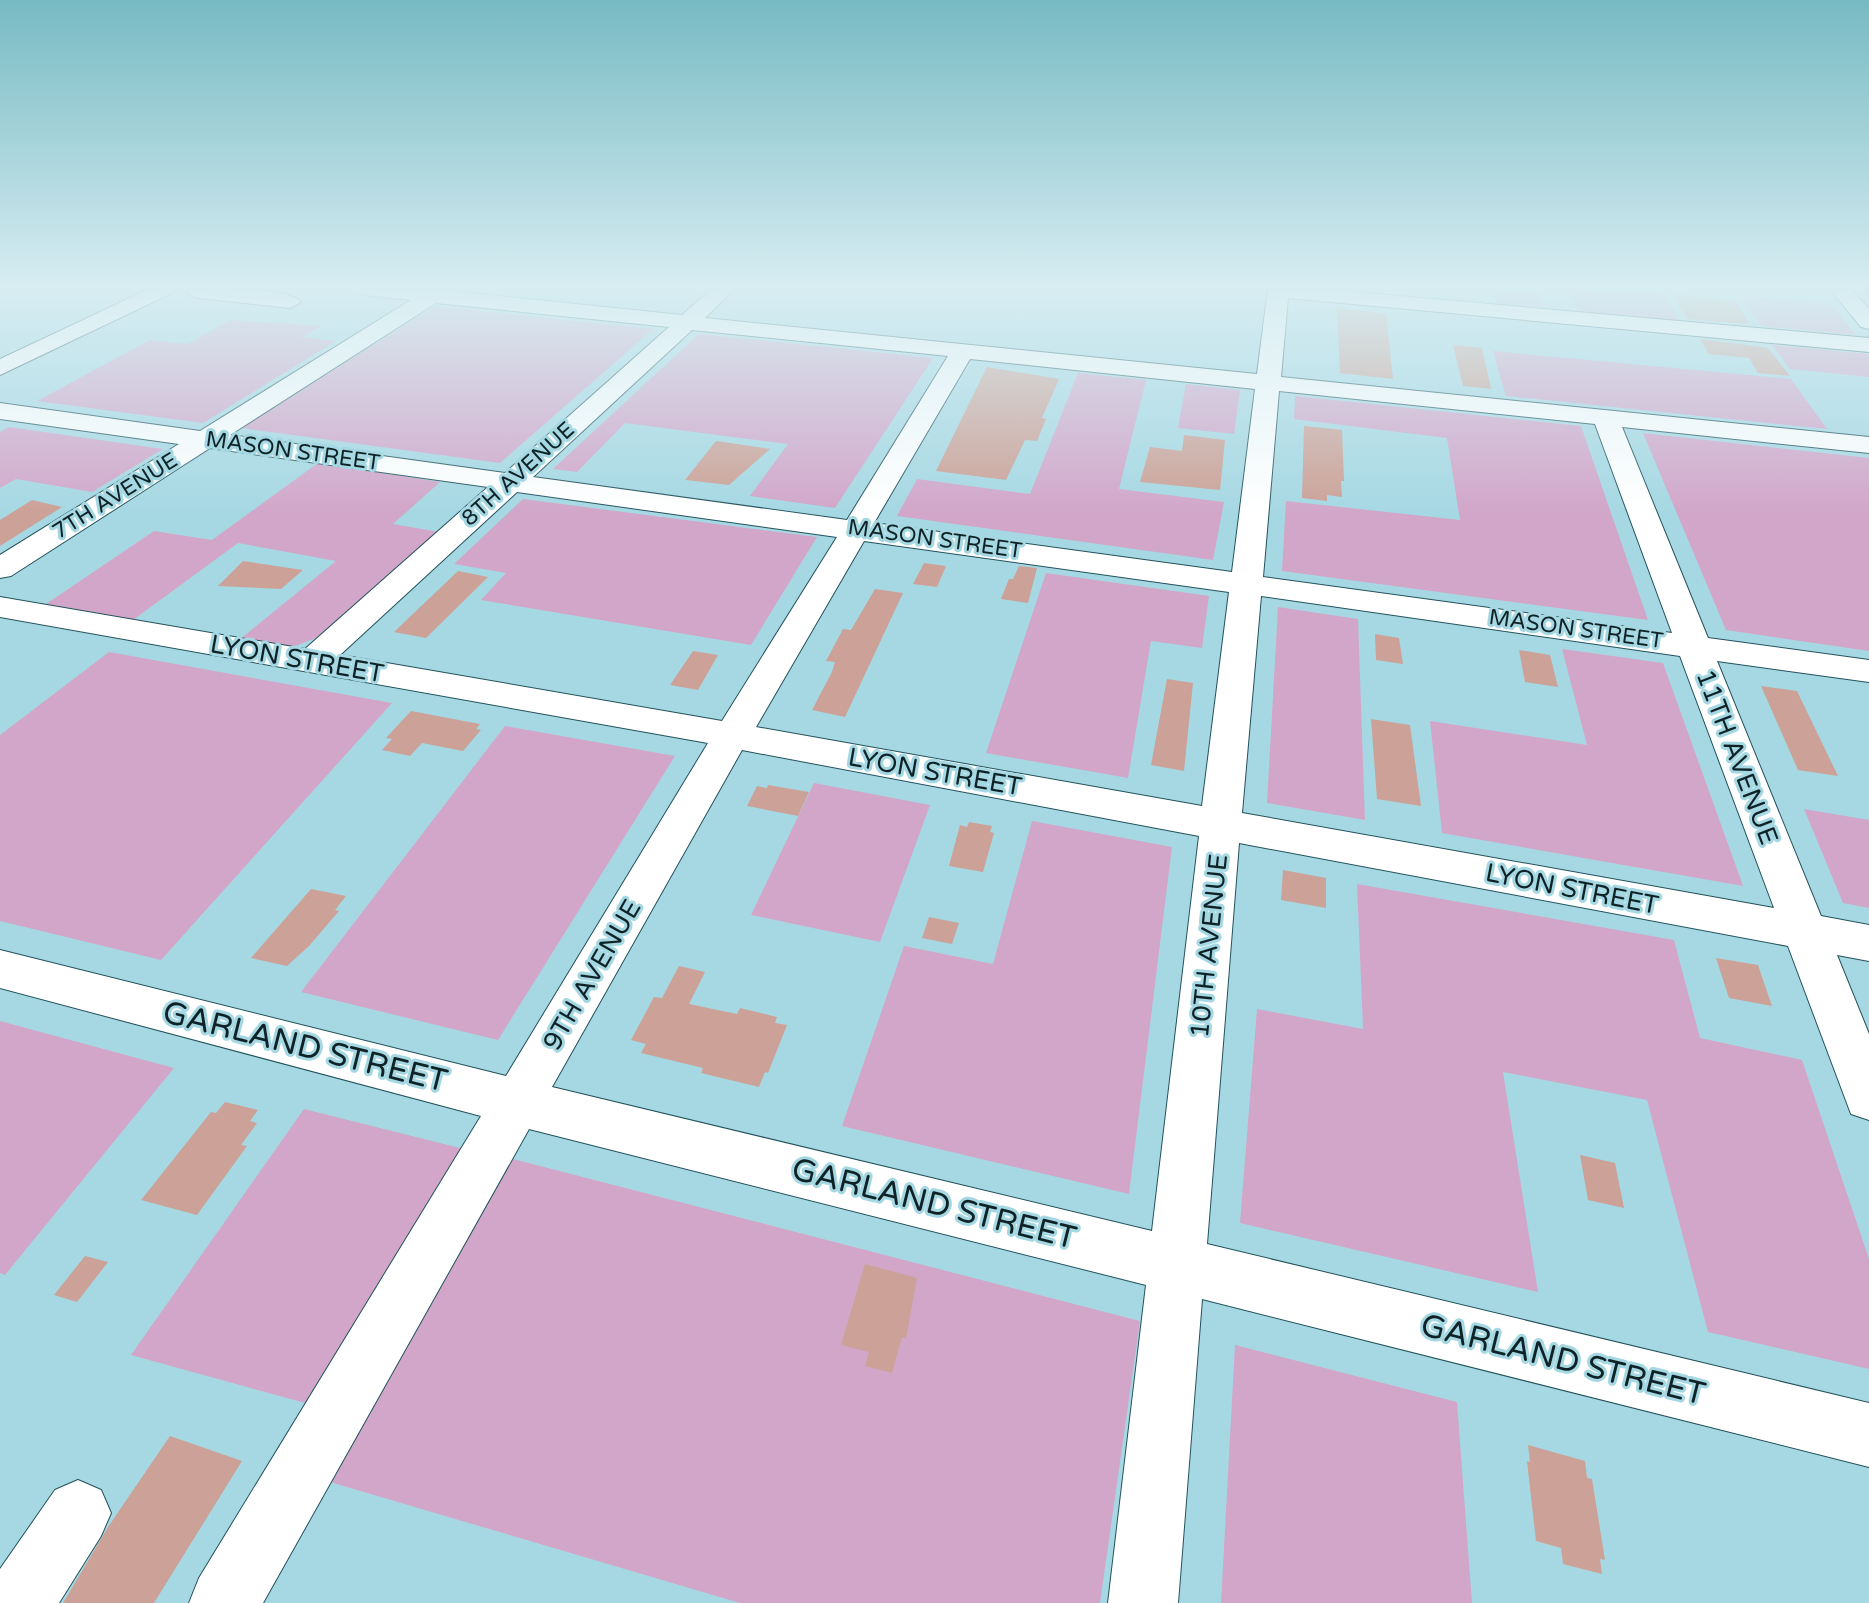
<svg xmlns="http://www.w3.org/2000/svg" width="1869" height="1603" font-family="'Varela Round',sans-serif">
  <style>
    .green { fill: #d2a6c9 }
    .building { fill: #cca197 }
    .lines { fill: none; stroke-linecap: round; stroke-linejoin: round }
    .minor-casing { stroke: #22525c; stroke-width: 2 }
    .minor { fill: #fff; fill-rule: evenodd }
    .labels { text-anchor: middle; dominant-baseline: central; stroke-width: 6; stroke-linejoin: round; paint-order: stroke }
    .far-street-label { font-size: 22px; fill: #0f2327; stroke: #a6d8e3 }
    .street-label { font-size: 26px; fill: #0f2327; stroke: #a6d8e3 }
    .near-street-label { font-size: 32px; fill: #0f2327; stroke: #a6d8e3 }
  </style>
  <rect width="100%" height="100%" fill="#a6d8e3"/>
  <path class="green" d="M1492 289H1538L1544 307 1497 303Z
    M1570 289H1661L1681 323 1579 314Z
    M1740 296 1830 304 1856 335 1762 326Z
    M435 306 653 329 500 463 242 428Z
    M230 320 321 326 303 337 336 341 203 423 37 401 150 340 188 344Z
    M699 334 933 358 835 508 750 496 788 444 625 423 577 472 553 469Z
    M1772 345 1869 354V377L1790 369Z
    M1493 351 1791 379 1827 429 1506 396Z
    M1078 373 1146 380 1119 489 1224 502 1213 560 897 516 917 479 1030 494Z
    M1186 384 1240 390 1234 434 1178 428Z
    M1295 396 1581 426 1648 620 1282 571 1286 501 1460 520 1447 438 1294 419Z
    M9 427 163 449 92 492 16 479 0 488V432Z
    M1643 433 1869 458V651L1726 630Z
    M318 463 440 482 393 524 439 532 329 633 290 648 239 640 336 561 238 543 133 620 40 608 154 531 212 540Z
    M523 499 817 537 751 645 481 600 506 573 454 564Z
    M1046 573 1209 596 1202 648 1151 641 1128 778 986 753Z
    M1278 607 1358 619 1365 820 1267 803Z
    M1562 649 1663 663 1743 886 1442 833 1430 721 1587 745Z
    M109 652 392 703 161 960 0 921V735Z
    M505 726 675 756 498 1040 301 992Z
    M814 783 930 805 880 942 751 915Z
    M1804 809 1869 820V908L1843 903Z
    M1032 821 1172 847 1129 1194 842 1126 904 946 993 964Z
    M1357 884 1674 940 1700 1038 1802 1060 1869 1259V1369L1708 1332 1647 1100 1503 1072 1538 1292 1240 1223 1257 1009 1363 1029Z
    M0 1021 174 1068 5 1275 0 1273Z
    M304 1109 464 1149 305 1403 131 1355Z
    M513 1159 1140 1321 1100 1603H740L330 1482Z
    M1235 1345 1457 1402 1472 1603H1221Z"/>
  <path class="building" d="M1672 294 1736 301 1749 324 1687 319Z
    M1337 308 1386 314 1393 379 1340 373Z
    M1700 339 1768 348 1790 376 1758 373 1749 358 1709 354Z
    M1453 345 1482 348 1491 389 1463 386Z
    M987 367 1059 379 1042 418 1046 419 1037 441 1025 440 1006 480 936 471Z
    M1304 426 1342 430 1344 481H1341L1342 497 1327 495V501L1302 498Z
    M1184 435 1225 440 1220 490 1140 482 1150 447 1182 451Z
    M716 441 770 449 729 485 685 480Z
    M32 500 62 507 0 546V520Z
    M243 561 303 570 281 589 218 586Z
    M924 563 946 566 937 587 913 584Z
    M1019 566 1037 568 1028 603 1001 599 1009 579H1013Z
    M458 571 488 577 426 638 394 632Z
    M875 589 903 593 845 717 812 710 832 672 835 662 826 661 843 629 851 630Z
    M1375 634 1399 638 1403 664 1376 660Z
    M1519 650 1550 655 1558 687 1525 682Z
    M693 651 718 655 698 690 670 685Z
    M1167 679 1193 683 1184 771 1151 765Z
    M1761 686 1797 691 1838 776 1798 770Z
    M411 711 480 724 476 729 481 730 463 751 422 743 410 756 382 750 392 739 386 738Z
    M1371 719 1410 725 1421 806 1377 799Z
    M768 785 809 792 798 816 747 806 757 786 767 788Z
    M969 822 992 826 990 832 994 833 983 872 949 866 960 825 967 827Z
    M1283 870 1326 878V908L1281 900Z
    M311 889 346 896 335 910 339 911 309 946 287 966 251 958Z
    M929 917 959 923 952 944 922 938Z
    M1716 958 1758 965 1772 1006 1729 998Z
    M679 966 705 972 689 1004 737 1014 740 1008 777 1017 775 1023 787 1025 768 1073 765 1072 759 1087 701 1073 703 1068 641 1053 646 1044 631 1040 654 997 662 998Z
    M225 1102 258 1110 250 1121 257 1123 241 1145 247 1146 197 1215 141 1200 211 1112 216 1113Z
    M1580 1155 1615 1163 1624 1208 1588 1200Z
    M85 1256 108 1262 77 1302 54 1295Z
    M865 1264 917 1278 906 1338 902 1337 892 1373 865 1366 869 1352 841 1345Z
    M170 1436 242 1461 154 1603H63L108 1527Z
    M1528 1445 1585 1461 1587 1478 1592 1479 1605 1560 1600 1559 1602 1574 1563 1564 1561 1548 1536 1541 1527 1461 1530 1462Z"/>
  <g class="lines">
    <defs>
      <path id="minor" d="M149 289H175L172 293 0 375V359Z
        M191 289C212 289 288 287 301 302L290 308 199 298 192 296 188 292Z
        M355 289H449L450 291 682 315 712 289H734L705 318 1257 374 1268 289H1321L1869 338V352L1288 298 1281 377 1869 437V453L1622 427 1708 638 1869 660V682L1717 661 1821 916 1869 925V961L1837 955 1869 1034V1120L1851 1114 1788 946 1239 843 1207 1244 1869 1403V1467L1202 1299 1178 1603H1108L1146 1285 529 1129 263 1603H189L199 1578 481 1116 0 988V950L506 1076 708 743 0 617V597L305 649 488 487 210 448 11 576 0 578V555L179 444 0 419V403L200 431 411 300 365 295 358 293ZM436 303 669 327 505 473 230 435ZM692 330 948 356 847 520 533 477ZM970 359 1255 389 1232 572 874 523ZM1279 391 1595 424 1672 633 1263 577ZM517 492 837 537 722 721 340 655ZM864 541 1229 592 1202 806 756 727ZM1261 596 1680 656 1774 908 1242 813ZM742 750 1199 836 1152 1231 552 1087Z
        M1830 289H1851L1869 309V329L1861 327Z
        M78 1480 101 1490 111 1513 101 1536 59 1603H0V1569L55 1490Z"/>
    </defs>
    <use href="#minor" class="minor-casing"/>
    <use href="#minor" class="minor"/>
  </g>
  <linearGradient id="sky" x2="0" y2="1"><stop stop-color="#77bac3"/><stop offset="0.56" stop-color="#d7edf2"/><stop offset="1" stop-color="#d7edf2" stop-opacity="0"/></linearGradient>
  <rect width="1869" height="513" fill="url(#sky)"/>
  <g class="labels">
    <g class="far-street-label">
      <text transform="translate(293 451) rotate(8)">MASON STREET</text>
      <text transform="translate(518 474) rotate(-42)">8TH AVENUE</text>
      <text transform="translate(115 496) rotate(-32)">7TH AVENUE</text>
      <text transform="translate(935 539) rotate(8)">MASON STREET</text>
      <text transform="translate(1576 629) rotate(8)">MASON STREET</text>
    </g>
    <g class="street-label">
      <text transform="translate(297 659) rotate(10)">LYON STREET</text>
      <text transform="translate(1737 757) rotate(69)">11TH AVENUE</text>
      <text transform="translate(935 772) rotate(10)">LYON STREET</text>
      <text transform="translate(1572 889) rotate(11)">LYON STREET</text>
      <text transform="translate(1209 946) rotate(-84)">10TH AVENUE</text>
      <text transform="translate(592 975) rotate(-60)">9TH AVENUE</text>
    </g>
    <g class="near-street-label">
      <text transform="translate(305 1047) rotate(14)">GARLAND STREET</text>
      <text transform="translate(934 1204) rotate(14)">GARLAND STREET</text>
      <text transform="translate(1563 1360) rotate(14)">GARLAND STREET</text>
    </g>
  </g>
</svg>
